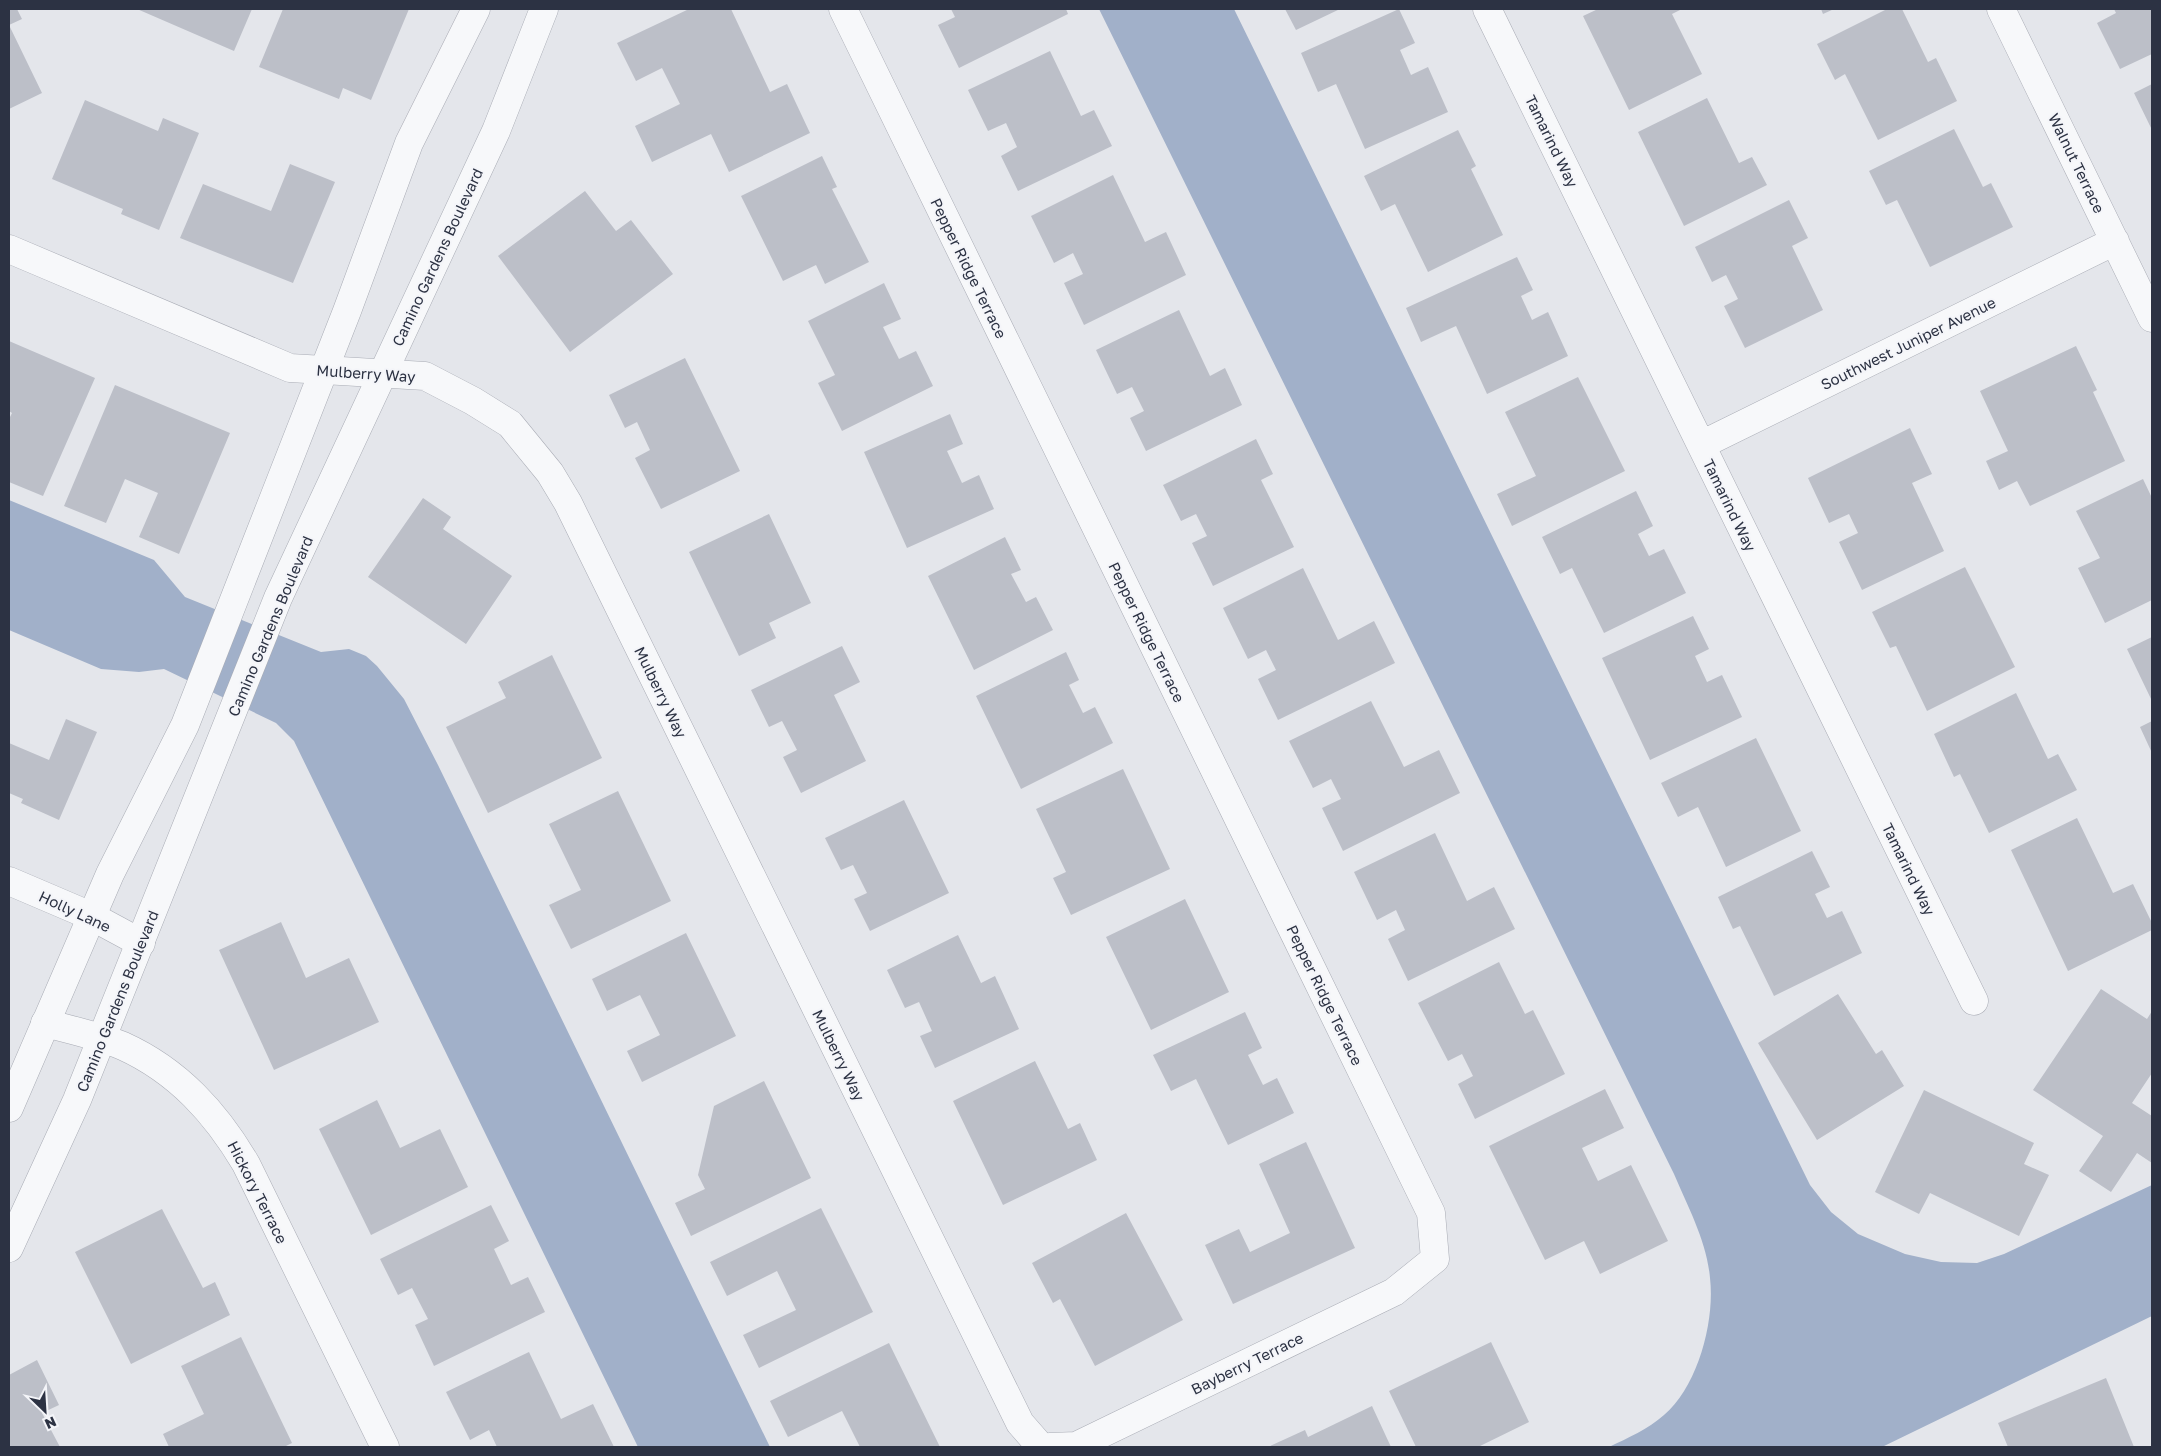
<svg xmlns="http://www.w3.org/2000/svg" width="2161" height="1456" font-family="'Golos Text',sans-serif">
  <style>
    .water { fill: #a1b0c9 }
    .building { fill: #bcbfc8 }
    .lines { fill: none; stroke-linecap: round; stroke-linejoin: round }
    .minor-casing { stroke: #a9acb5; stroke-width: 29 }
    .tertiary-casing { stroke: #a9acb5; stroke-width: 29 }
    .minor { stroke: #f7f8fa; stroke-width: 28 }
    .tertiary { stroke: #f7f8fa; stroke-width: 28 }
    .labels { text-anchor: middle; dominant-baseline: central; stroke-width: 4; stroke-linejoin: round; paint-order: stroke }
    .street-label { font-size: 15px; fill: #2c3243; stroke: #f4f5f9 }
  </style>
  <rect width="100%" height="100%" fill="#e4e6eb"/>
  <path class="water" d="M1099 9H1234L1810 1185 1831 1212 1858 1234 1905 1254 1941 1262 1977 1263 2004 1254 2152 1185V1316L1882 1447H1609C1628 1438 1648 1429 1664 1415 1698 1386 1715 1321 1710 1278 1707 1242 1688 1207 1674 1174Z
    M9 500 154 560 185 597 321 652 349 649 366 656 377 666 404 699 438 765 770 1447H638L294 741 276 723 164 669 139 672 101 669 9 630Z"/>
  <path class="building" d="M9 9H17L22 19 9 25 42 93 9 109Z
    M137 9H252L234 51Z
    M283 9H409L371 100 343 88 339 99 259 67Z
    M689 9H731L770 92 787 84 810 133 729 172 711 134 652 162 635 126 680 104 662 68 636 81 617 43Z
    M951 9H1066L1068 14 959 68 938 25 955 17Z
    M1285 9H1340L1296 30Z
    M1399 9 1415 43 1400 50 1411 75 1428 67 1448 112 1365 149 1336 84 1318 92 1301 53Z
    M1598 9H1682L1672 14 1702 74 1629 110 1583 16Z
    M1821 9H1834L1823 14Z
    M1887 9H1902L1928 62 1936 58 1957 101 1878 140 1845 74 1835 80 1817 44Z
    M2114 9H2152V54L2120 69 2097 23 2116 13Z
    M1050 51 1081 116 1094 110 1112 146 1018 191 1001 156 1017 147 1006 123 988 131 968 90Z
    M2152 84V130L2134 93Z
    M1707 98 1739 163 1752 157 1767 185 1684 226 1638 132Z
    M85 100 158 131 163 118 199 133 159 230 121 214 123 209 52 179Z
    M1954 129 1983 187 1991 183 2013 227 1930 267 1897 200 1886 205 1869 171Z
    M1458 130 1476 166 1471 169 1503 235 1428 272 1395 204 1381 211 1364 176Z
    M822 156 837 187 832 189 869 262 825 284 816 265 783 281 741 196Z
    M290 164 335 182 293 283 180 238 203 184 271 211Z
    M1113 175 1145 242 1166 232 1186 275 1084 325 1064 283 1083 274 1073 253 1054 263 1031 216Z
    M585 191 616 231 631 220 673 274 570 352 498 256Z
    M1789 200 1808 238 1792 246 1823 310 1745 348 1724 306 1738 299 1726 275 1712 282 1695 247Z
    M1517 257 1533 290 1521 296 1532 320 1548 312 1568 356 1487 394 1456 326 1421 342 1406 308Z
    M884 283 901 319 883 327 899 359 916 351 933 386 842 431 818 383 835 375 808 321Z
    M1179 310 1210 376 1225 368 1242 405 1146 451 1130 418 1144 411 1132 387 1117 394 1096 350Z
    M9 341 95 378 43 496 9 482V419L12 413 9 411Z
    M2076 346 2097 390 2093 392 2125 461 2030 506 2017 481 1999 490 1986 461 2008 451 1980 391Z
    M685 358 740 471 661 509 635 458 650 450 637 422 625 428 609 395Z
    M1578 377 1625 471 1512 526 1497 494 1536 476 1505 412Z
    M115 385 230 433 179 554 139 537 158 493 125 479 106 523 64 506Z
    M950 414 963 444 947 451 962 483 979 475 994 509 907 548 864 452Z
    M1910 428 1932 474 1912 483 1944 551 1862 590 1839 542 1858 533 1849 514 1829 523 1808 478Z
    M1256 439 1273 474 1261 480 1294 547 1213 586 1192 543 1207 536 1196 514 1181 521 1163 485Z
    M2143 479 2152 498V600L2105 623 2078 568 2100 558 2076 511Z
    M1636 491 1653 526 1638 534 1649 556 1664 549 1686 593 1604 633 1572 568 1560 574 1542 537Z
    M423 498 451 517 443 529 512 576 466 644 368 577Z
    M769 514 811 603 769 623 776 638 739 656 689 552Z
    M1005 537 1021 570 1011 574 1026 602 1036 597 1053 630 974 670 928 576Z
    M1965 567 2015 667 1927 711 1896 646 1890 648 1872 612Z
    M1303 568 1338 640 1374 621 1395 663 1278 720 1258 679 1276 670 1266 650 1248 659 1223 608Z
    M1693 616 1709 649 1695 656 1707 682 1722 675 1742 717 1650 760 1602 658Z
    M2152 637V701L2127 649Z
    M842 646 860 682 834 695 866 761 801 793 783 757 797 750 782 721 769 727 751 690Z
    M1066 652 1079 680 1069 685 1083 713 1095 707 1113 743 1021 789 976 696Z
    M552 655 602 758 488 813 446 727 506 698 498 682Z
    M2016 693 2048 759 2058 754 2077 790 1989 833 1960 774 1954 777 1934 734Z
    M1371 701 1404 767 1439 750 1460 793 1343 851 1322 808 1341 799 1331 779 1313 788 1289 741Z
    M66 719 97 732 59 820 21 803 23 799 9 793V743L49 760Z
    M2152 721V753L2140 727Z
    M1756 738 1801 831 1726 867 1698 807 1678 817 1661 783Z
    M1123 769 1170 869 1071 915 1053 878 1066 872 1036 809Z
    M618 791 671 901 571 949 549 905 581 890 549 824Z
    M904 800 949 893 870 931 854 899 867 893 853 865 841 870 825 838Z
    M2077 818 2113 893 2133 884 2152 923V930L2068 971 2011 850Z
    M1435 833 1467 901 1494 887 1515 929 1408 981 1388 939 1405 930 1396 910 1377 920 1354 872Z
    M1812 851 1830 887 1815 894 1827 918 1842 911 1862 953 1774 996 1740 926 1733 929 1718 897Z
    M1185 899 1229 992 1151 1030 1106 937Z
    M281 922 306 978 349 958 379 1022 274 1070 219 950Z
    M686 933 736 1036 642 1082 627 1051 660 1035 640 995 607 1011 592 979Z
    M958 935 981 983 995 976 1019 1029 935 1068 920 1036 932 1031 919 1002 905 1008 887 970Z
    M1499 962 1525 1014 1533 1010 1565 1074 1475 1119 1458 1084 1473 1076 1462 1054 1448 1061 1418 1003Z
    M2101 989 2147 1019 2152 1011V1073L2132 1103 2152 1116V1163L2137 1153 2111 1192 2079 1171 2103 1136 2033 1090Z
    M1838 994 1876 1054 1882 1050 1904 1086 1817 1140 1758 1043Z
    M1245 1012 1262 1048 1248 1055 1263 1085 1277 1078 1294 1113 1228 1145 1196 1079 1171 1091 1153 1055Z
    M1035 1061 1068 1129 1080 1123 1097 1160 1003 1205 953 1101Z
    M764 1081 811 1178 691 1236 675 1203 705 1189 698 1175 714 1106Z
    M1605 1089 1624 1128 1582 1148 1598 1181 1631 1165 1668 1241 1600 1274 1584 1241 1545 1260 1489 1146Z
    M1924 1090 2034 1143 2024 1164 2049 1175 2019 1236 1930 1193 1919 1214 1875 1192Z
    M377 1100 400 1148 440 1129 468 1187 371 1235 319 1129Z
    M1306 1142 1355 1248 1233 1304 1205 1245 1239 1229 1250 1252 1290 1233 1259 1164Z
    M491 1205 509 1241 494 1249 511 1285 528 1277 545 1312 434 1366 415 1325 428 1319 412 1288 398 1295 380 1259Z
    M821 1208 873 1312 759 1368 743 1335 796 1310 777 1271 727 1296 710 1262Z
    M162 1209 203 1288 215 1282 230 1315 131 1364 75 1252Z
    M1126 1213 1183 1320 1095 1366 1060 1299 1053 1303 1032 1263Z
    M241 1337 292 1443 284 1447H169L163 1434 204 1414 181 1366Z
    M1491 1342 1529 1422 1478 1447H1416L1389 1391Z
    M889 1343 940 1447H860L842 1411 788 1437 770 1401Z
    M529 1352 561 1419 593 1404 614 1447H497L489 1430 470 1440 446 1392Z
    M37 1360 59 1405 42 1413 60 1447H9V1375Z
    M2106 1378 2134 1447H2008L1998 1423Z
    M1372 1406 1391 1447H1268L1305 1430 1308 1437Z"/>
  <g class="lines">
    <defs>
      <path id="minor" d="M843 9 1431 1213 1435 1259 1394 1292 1076 1446 1050 1447
        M1487 9 1974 1001
        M2001 9 2152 318
        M9 249 290 368 425 376 473 401 510 424 550 473 568 503 1020 1423 1041 1447
        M1701 445 2115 241
        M9 881 91 916 141 943
        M45 1023C71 1030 99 1036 123 1046 178 1071 216 1113 246 1164L385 1447"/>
      <path id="tertiary" d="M9 1108 110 874 185 725 347 311 409 143 476 9
        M9 1248 77 1100 278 598 496 131 544 9"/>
    </defs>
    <use href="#minor" class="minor-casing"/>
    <use href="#tertiary" class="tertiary-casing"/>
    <use href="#minor" class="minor"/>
    <use href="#tertiary" class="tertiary"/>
  </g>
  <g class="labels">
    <g class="street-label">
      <text transform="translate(1552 141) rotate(64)">Tamarind Way</text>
      <text transform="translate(2077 163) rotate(64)">Walnut Terrace</text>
      <text transform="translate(437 257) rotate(-65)">Camino Gardens Boulevard</text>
      <text transform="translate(969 268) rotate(64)">Pepper Ridge Terrace</text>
      <text transform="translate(1908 343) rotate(-26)">Southwest Juniper Avenue</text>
      <text transform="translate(366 373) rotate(4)">Mulberry Way</text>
      <text transform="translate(1730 505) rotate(64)">Tamarind Way</text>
      <text transform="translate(270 626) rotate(-67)">Camino Gardens Boulevard</text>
      <text transform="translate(1147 632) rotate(64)">Pepper Ridge Terrace</text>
      <text transform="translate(661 692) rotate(64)">Mulberry Way</text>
      <text transform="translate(1909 869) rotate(64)">Tamarind Way</text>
      <text transform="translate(75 911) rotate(25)">Holly Lane</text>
      <text transform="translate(1325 995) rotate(64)">Pepper Ridge Terrace</text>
      <text transform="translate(117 1001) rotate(-68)">Camino Gardens Boulevard</text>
      <text transform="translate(839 1055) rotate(64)">Mulberry Way</text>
      <text transform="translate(258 1192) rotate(63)">Hickory Terrace</text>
      <text transform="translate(1247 1363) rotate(-26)">Bayberry Terrace</text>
    </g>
  </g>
  <rect width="2161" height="1456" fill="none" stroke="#2c3243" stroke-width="20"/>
  <g transform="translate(45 1411) rotate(155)" stroke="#f4f5f9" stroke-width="4" paint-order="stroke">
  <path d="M0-4L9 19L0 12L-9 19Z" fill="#2c3243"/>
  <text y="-8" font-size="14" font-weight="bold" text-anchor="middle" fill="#2c3243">N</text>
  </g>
</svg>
